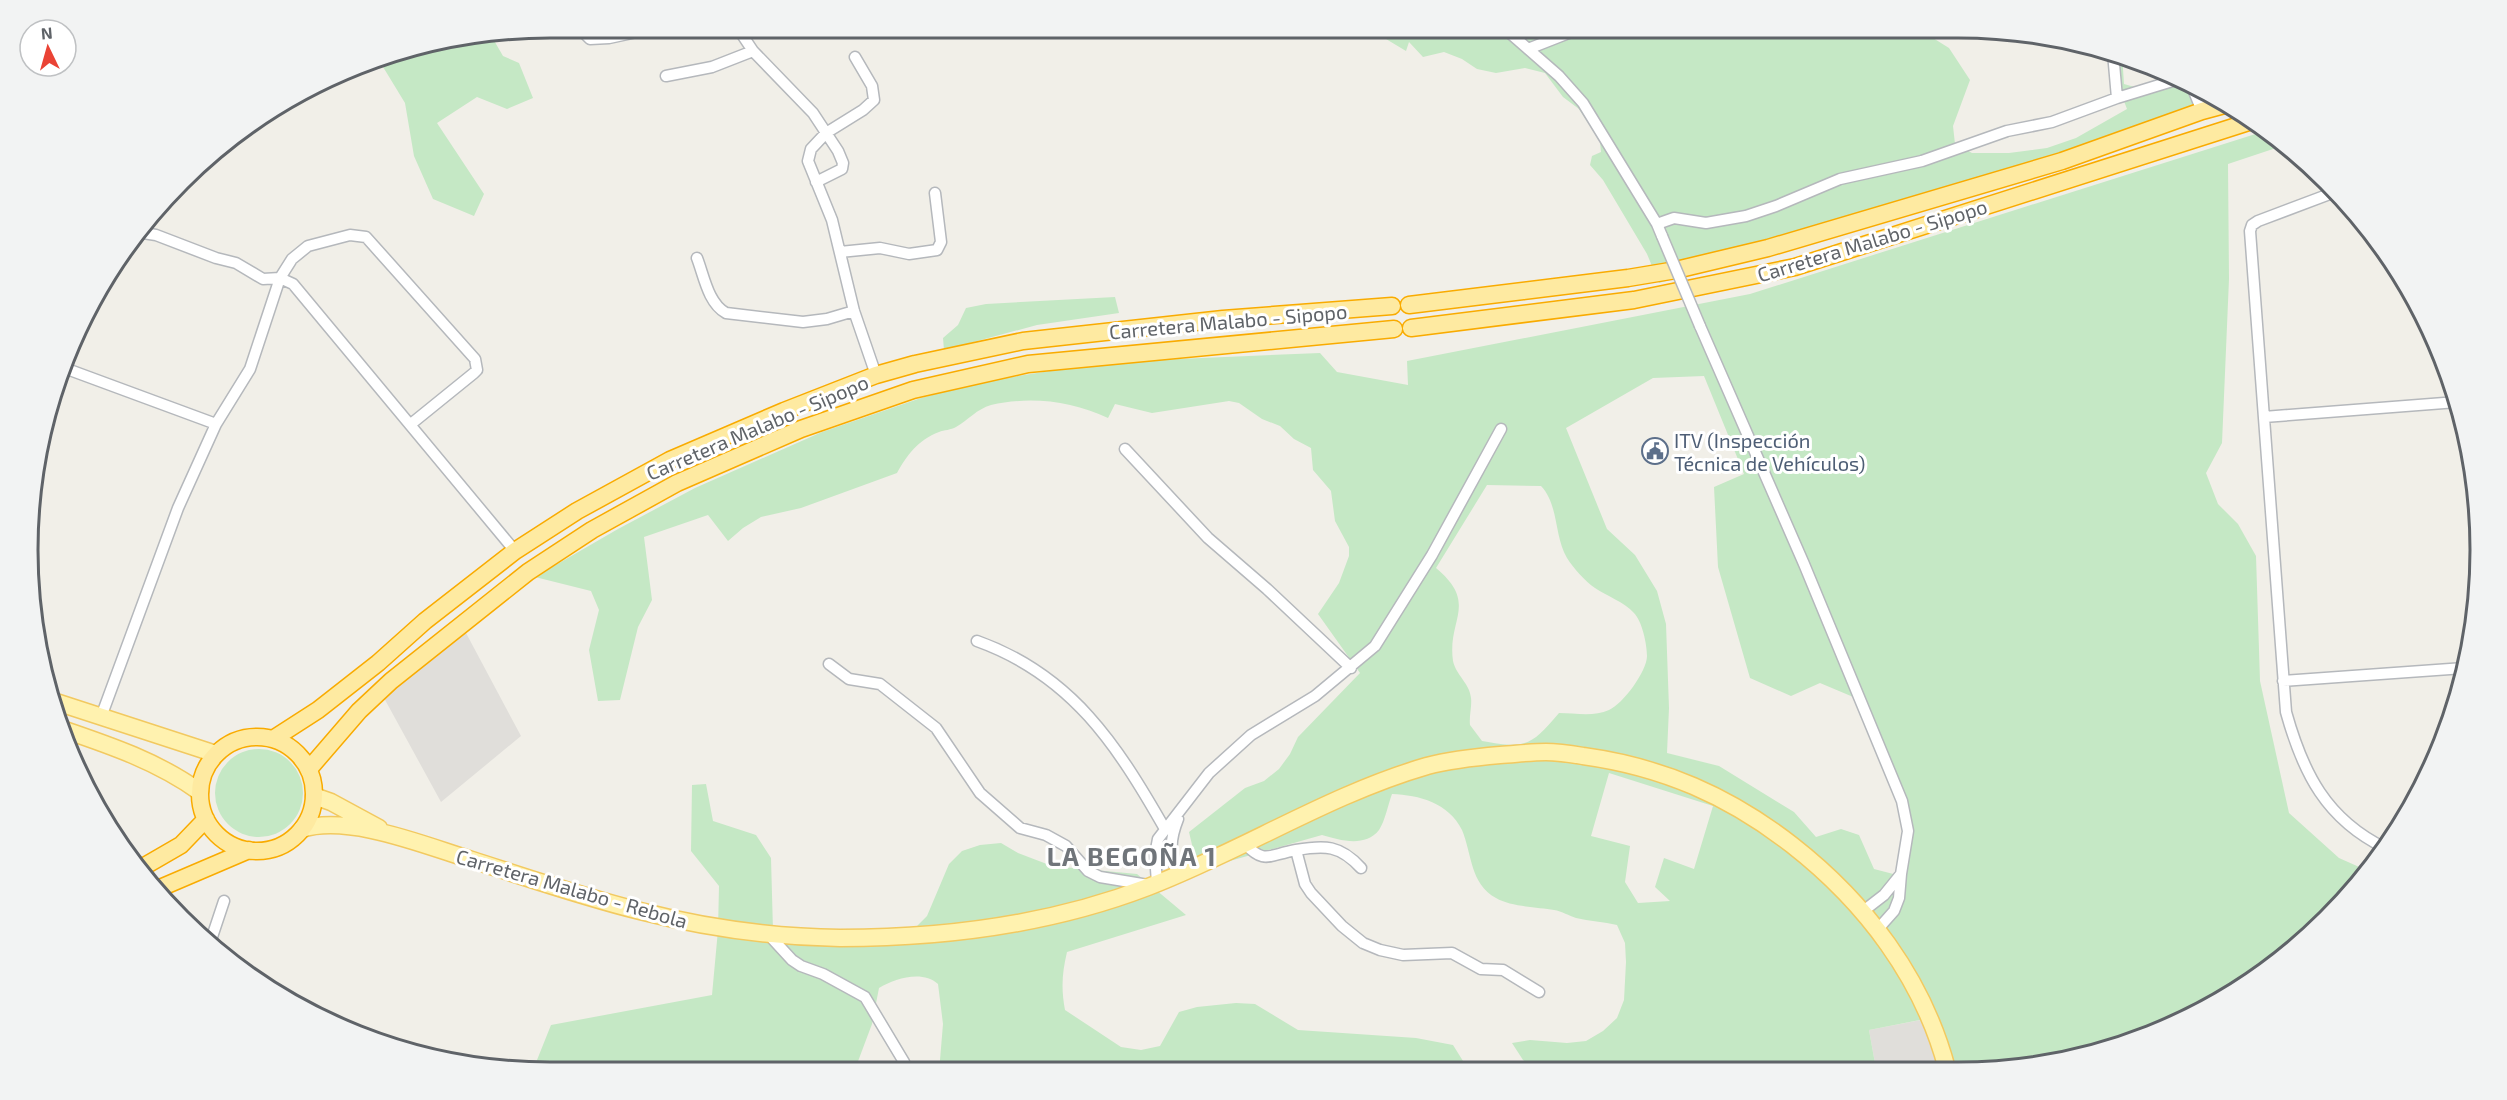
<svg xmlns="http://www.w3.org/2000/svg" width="2507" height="1100" font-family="'Exo 2',sans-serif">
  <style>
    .industrial { fill: #e0deda }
    .green { fill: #c5e8c5; fill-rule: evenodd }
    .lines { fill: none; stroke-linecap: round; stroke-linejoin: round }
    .minor-casing { stroke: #b5b8bc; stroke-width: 13 }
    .primary-casing { stroke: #f2c960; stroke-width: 19 }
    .trunk-casing { stroke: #f9ab00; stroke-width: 19 }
    .minor { stroke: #fff; stroke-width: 10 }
    .primary { stroke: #fff2af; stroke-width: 16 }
    .trunk { stroke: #feeaa1; stroke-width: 16 }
    .minor-bridge-casing { stroke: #b5b8bc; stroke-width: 13; stroke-linecap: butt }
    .minor-bridge { stroke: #fff; stroke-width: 10 }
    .labels { text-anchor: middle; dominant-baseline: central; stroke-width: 6; stroke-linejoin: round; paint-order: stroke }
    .street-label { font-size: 20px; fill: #5f6368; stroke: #fff }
    .service-label { font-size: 20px; fill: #4e5e75; stroke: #fff; text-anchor: start }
    .district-label { font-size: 26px; font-weight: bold; letter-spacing: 1.5px; fill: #70757a; stroke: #fff }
    .rim { fill: none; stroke: #5f6368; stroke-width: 3 }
  </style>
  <rect width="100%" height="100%" fill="#f1efe8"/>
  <path class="industrial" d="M466 633 521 736 441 802 384 698Z
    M1931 1018 1947 1069H1876L1869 1030Z"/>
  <path class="green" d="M1366 27H1924L1933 38 1949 48 1970 80 1953 126 1955 144 1972 153H2009L2047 148 2076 138 2127 109 2110 64 2109 52 2122 54 2124 84 2138 88 2174 77 2218 97 2057 157 1837 234 1659 283 1647 254 1603 180 1590 165 1592 156 1601 152 1600 142 1595 133 1579 109 1563 97 1545 73 1525 68 1496 73 1477 69 1462 59 1444 52 1423 57 1409 42 1406 51Z
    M492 37 503 56 519 63 533 98 507 109 477 97 437 123 484 194 474 216 433 199 414 156 405 103 377 57Z
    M2265 131 2285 145 2228 164 2229 279 2222 443 2206 473 2218 504 2238 524 2256 556 2260 681 2289 813 2339 858 2366 870 2302 943 2188 1019 2026 1068 1947 1069 1930 1018 1869 1030 1876 1069 1537 1070 1523 1060 1512 1043 1530 1040 1567 1043 1586 1041 1603 1031 1617 1018 1624 1000 1626 962 1625 943 1617 925C1604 922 1589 921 1576 918 1569 916 1562 911 1554 910 1538 907 1511 907 1496 898 1470 884 1472 854 1462 830 1449 803 1419 795 1392 794 1388 805 1385 821 1379 830 1365 848 1339 840 1322 835L1198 870 1189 832 1245 788 1264 781 1279 769 1290 754 1298 737 1360 673 1318 614 1339 583 1349 556V547L1335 521 1331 491 1313 470 1311 448 1294 439 1280 426 1262 419 1239 403 1229 401 1152 413 1115 404 1108 418C1072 401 1030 396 991 405 977 409 968 420 956 427 951 430 944 430 939 432 918 440 907 455 897 473L801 508 761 517 743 528 728 541 708 515 644 537 652 600 638 627 620 700 598 701 589 650 599 610 591 591 535 577 618 529 695 488 822 432 921 398 985 381 1108 362 1320 353 1337 372 1408 385 1407 361 1750 294ZM1704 376 1744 474 1714 487 1718 567 1750 678 1791 696 1820 683 1858 699 1903 805 1906 835 1901 876 1874 869 1859 835 1841 829 1816 837 1794 812 1719 766 1667 753 1669 708 1666 624 1657 591 1635 555 1607 529 1566 428 1653 378ZM1487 485 1541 486C1559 505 1554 536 1567 558 1574 569 1585 581 1595 588 1607 596 1624 602 1634 613 1642 621 1647 644 1647 656 1647 671 1623 704 1609 710 1594 717 1575 713 1559 713 1531 746 1526 749 1482 741L1470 725C1469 716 1472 707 1471 698 1470 684 1456 675 1453 661 1447 619 1479 604 1436 568ZM1609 773 1713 806 1694 869 1664 858 1655 887 1670 901 1638 903 1625 882 1630 846 1591 836Z
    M1115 297 1119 313 1037 325 944 350 943 338 958 325 966 308 986 304Z
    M215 793a44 44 0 1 1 88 0a44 44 0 1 1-88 0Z
    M706 784 713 821 756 835 771 858 773 931 913 930 927 916 949 864 962 851 980 845 1001 843 1018 853 1052 866 1137 874 1186 915 1067 952C1062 973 1061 989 1065 1010L1121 1047 1141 1050 1160 1046 1179 1012 1197 1007 1236 1003 1255 1004 1298 1030 1416 1038 1453 1045 1463 1061 1465 1070 939 1072 943 1024 938 984C923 970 895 978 879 988L872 1024 854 1072 550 1073 533 1070 551 1025 712 995 718 930 719 886 691 851 692 785Z"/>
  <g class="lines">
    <defs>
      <path id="minor" d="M578 27 590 39 609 38 660 27
        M737 27 753 51 813 113 838 151 843 163 842 169 816 182
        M1503 27 1559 76 1583 103 1657 224
        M1528 49 1584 27
        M2113 53 2117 98
        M855 57 872 86 874 100 863 110 826 133 811 149 808 161 832 220 854 311 876 375
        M666 76 712 67 753 51
        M2191 84 2202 111
        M2335 192 2258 221 2252 225 2250 231 2286 712C2303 773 2326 819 2385 848
        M143 233 156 235 216 258 236 263 263 279 280 278 293 284 515 551
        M1662 236 1657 224 1674 218 1706 223 1746 216 1776 206 1840 179 1922 161 2007 131 2052 122 2117 98 2179 79
        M840 252 880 248 909 254 937 250 941 242 935 193
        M697 258C704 276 708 303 726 313L803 322 827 319 854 311
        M1700 326 1804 564 1902 801 1908 831 1901 874 1899 898 1894 911 1878 929
        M67 369 216 424
        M2264 417 2457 402
        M1125 449 1208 538 1267 589 1351 668
        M977 641C1072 675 1117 745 1165 829
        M829 664 849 679 880 684 936 728 980 793 1020 828 1046 835 1066 846 1088 871 1100 877 1148 885
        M2283 681 2464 668
        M101 717 178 508 216 424 250 369 280 278 292 259 308 246 350 235 366 237 475 359 477 370 474 373 411 424
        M1178 819C1170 839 1169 854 1178 875
        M1244 843C1265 865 1268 855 1296 850L1305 884 1311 893 1342 926 1363 943 1380 950 1403 955 1452 953 1481 969 1503 970 1539 992
        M1296 850C1325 845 1340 845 1361 868
        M1157 883 1155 855 1158 839 1209 773 1251 735 1315 696 1375 646 1432 555 1501 429
        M1862 912 1884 895 1901 874
        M769 935 792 960 801 966 823 974 865 997 904 1062 907 1072
        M209 946 224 901"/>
      <path id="primary" d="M50 700 216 754
        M59 728C109 745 157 761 200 792
        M314 796 331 802 379 828
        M302 829C349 814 426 846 472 860 528 878 583 897 640 911 706 928 772 937 840 938 946 938 1049 925 1148 887 1242 851 1330 794 1427 766 1450 760 1477 757 1500 755 1516 754 1531 752 1546 752 1558 752 1571 754 1583 756 1663 767 1729 796 1792 845 1865 902 1923 978 1947 1069"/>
      <path id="trunk" d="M1409 305 1628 278 1676 270 1768 248 2062 161 2202 111 2228 104
        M1411 328 1634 300 1795 267 2252 121
        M200 794a57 57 0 1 1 114 0a57 57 0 1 1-114 0Z
        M273 739 318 710 378 663 425 621 515 551 577 511 670 460 784 411 876 375 915 364 1023 341 1223 319 1392 306
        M309 769 359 711 391 681 528 572 592 530 677 483 801 429 913 390 1028 364 1394 329
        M143 867 181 845 206 819
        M160 888 249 850"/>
    </defs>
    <use href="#minor" class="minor-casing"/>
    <use href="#primary" class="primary-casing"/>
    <use href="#trunk" class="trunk-casing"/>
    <use href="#minor" class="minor"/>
    <use href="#primary" class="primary"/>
    <use href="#trunk" class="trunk"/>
    <defs>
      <path id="minor-bridge" d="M1662 236 1700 326"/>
    </defs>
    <use href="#minor-bridge" class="minor-bridge-casing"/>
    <use href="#minor-bridge" class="minor-bridge"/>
  </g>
  <defs>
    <symbol id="civic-ring" viewBox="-11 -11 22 22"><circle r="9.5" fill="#fff" stroke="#5c6f8a" stroke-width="1.5"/><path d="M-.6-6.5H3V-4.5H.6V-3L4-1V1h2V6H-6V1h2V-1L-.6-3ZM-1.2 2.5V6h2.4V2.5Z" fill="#5c6f8a"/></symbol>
  </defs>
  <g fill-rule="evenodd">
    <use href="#civic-ring" x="1640" y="436" width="30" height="30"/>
  </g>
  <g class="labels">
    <g class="street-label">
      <text transform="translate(1872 240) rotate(-17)">Carretera Malabo - Sipopo</text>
      <text transform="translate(1228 321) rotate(-5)">Carretera Malabo - Sipopo</text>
      <text transform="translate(757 427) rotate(-23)">Carretera Malabo - Sipopo</text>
      <text transform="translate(572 888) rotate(16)">Carretera Malabo - Rebola</text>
    </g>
    <g class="service-label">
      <text x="1674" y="440">ITV (Inspección<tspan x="1674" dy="23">Técnica de Vehículos)</tspan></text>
    </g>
    <g class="district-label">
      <text x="1132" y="855">LA BEGOÑA 1</text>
    </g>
  </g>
  <path d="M0 0H2507V1100H0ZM550 38H1958A512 512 0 0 1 2470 550V550A512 512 0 0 1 1958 1062H550A512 512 0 0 1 38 550V550A512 512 0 0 1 550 38Z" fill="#f2f3f3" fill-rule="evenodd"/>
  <path class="rim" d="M550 38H1958A512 512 0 0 1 2470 550V550A512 512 0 0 1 1958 1062H550A512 512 0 0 1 38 550V550A512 512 0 0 1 550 38Z"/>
  <g transform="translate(48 48) rotate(355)"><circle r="28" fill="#ffffff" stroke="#bfc1c3" stroke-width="1.5"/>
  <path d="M0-4.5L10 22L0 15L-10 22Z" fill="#ea4335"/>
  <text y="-9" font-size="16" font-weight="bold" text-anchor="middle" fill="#5f6368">N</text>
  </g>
</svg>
